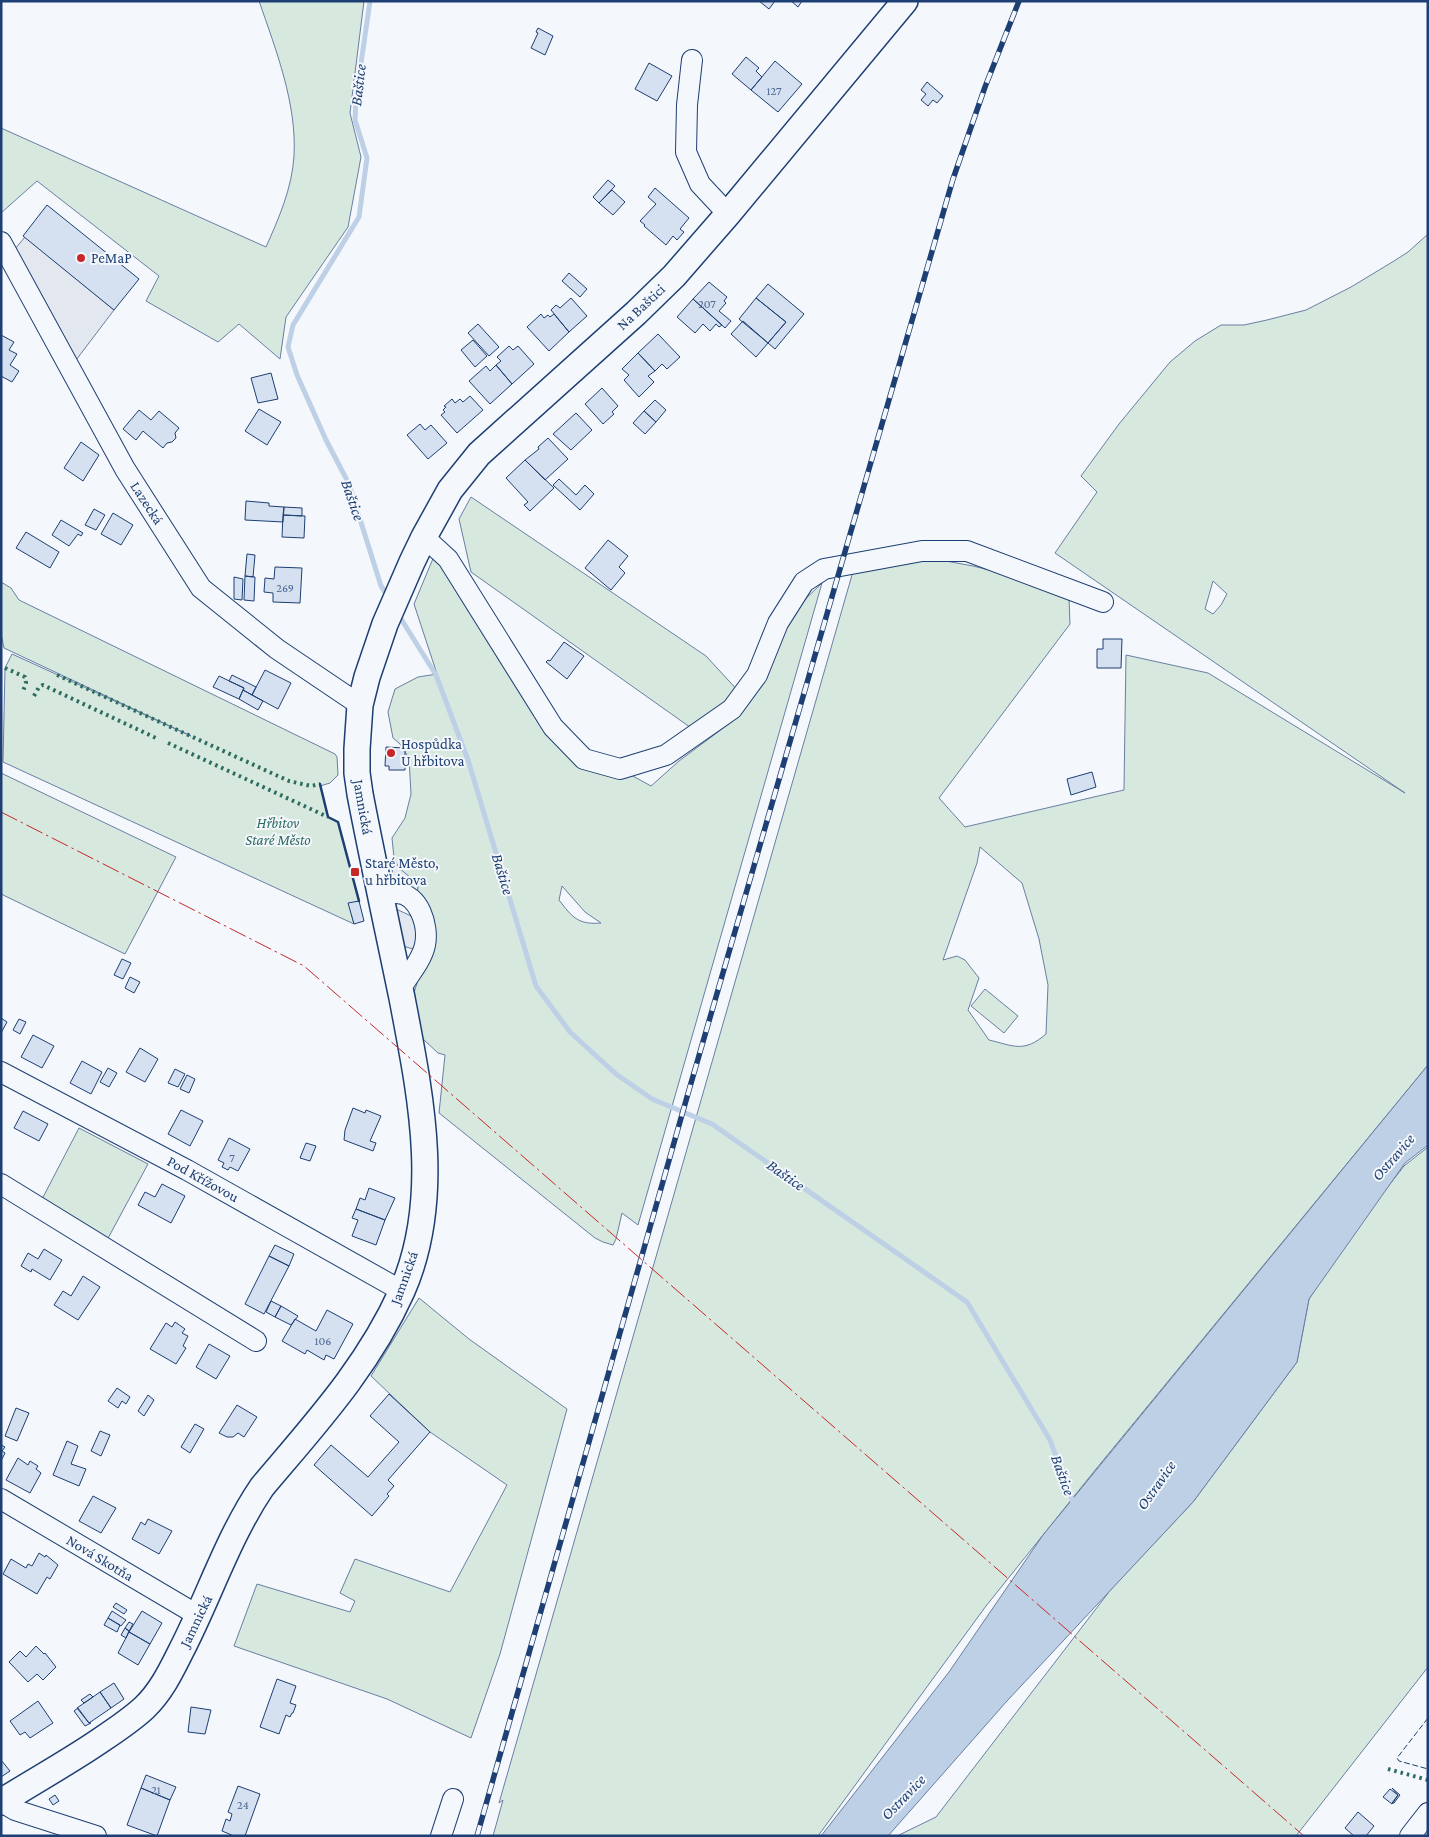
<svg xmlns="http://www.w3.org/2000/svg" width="1429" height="1837" font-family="'Crimson Pro',serif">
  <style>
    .green { fill: #d7e8df; stroke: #687fa3; fill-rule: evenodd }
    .parking { fill: #e3e8f0; stroke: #687fa3 }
    .water { fill: #bed0e5; stroke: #687fa3 }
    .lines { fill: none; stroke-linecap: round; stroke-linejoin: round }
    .stream { stroke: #bed0e5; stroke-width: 5 }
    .building { fill: #d5e0f0; stroke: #1d3f73 }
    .minor-casing { stroke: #1d3f73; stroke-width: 22 }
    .major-casing { stroke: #1d3f73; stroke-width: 28 }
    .minor { stroke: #f4f7fb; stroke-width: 20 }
    .major { stroke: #f4f7fb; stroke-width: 25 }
    .rail-casing { stroke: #1d3f73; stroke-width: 5.5 }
    .rail { stroke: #f4f7fb; stroke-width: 4; stroke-dasharray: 11; stroke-linecap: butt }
    .hedge { stroke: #2c6c60; stroke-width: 4; stroke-dasharray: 2.5 4; stroke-linecap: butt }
    .fence { stroke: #1d3f73; stroke-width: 1; stroke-dasharray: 6 2.5; stroke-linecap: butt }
    .wall { stroke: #1d3f73; stroke-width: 2.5 }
    .power { stroke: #c62828; stroke-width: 1; stroke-dasharray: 18 4 2.5 4; stroke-linecap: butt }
    .poi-dot { fill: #c62828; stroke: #f4f7fb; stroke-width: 2 }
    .labels { text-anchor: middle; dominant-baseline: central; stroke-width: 4; stroke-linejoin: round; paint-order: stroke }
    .number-label { font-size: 12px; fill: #4b6792 }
    .poi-label { font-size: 15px; fill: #1d3f73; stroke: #f4f7fb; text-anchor: start }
    .street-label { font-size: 15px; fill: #1d3f73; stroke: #f4f7fb }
    .park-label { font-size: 15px; font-style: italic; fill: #2c6c60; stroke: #f4f7fb }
    .water-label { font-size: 16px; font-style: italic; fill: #1d3f73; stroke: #f4f7fb }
  </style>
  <rect width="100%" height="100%" fill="#f4f7fb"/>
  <path class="green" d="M259 1H364L350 113 361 157 348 227 286 317 280 359 239 324 218 342 146 301 159 276 37 181 1 213V128L266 247C279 218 292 188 294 156 297 104 276 50 259 1Z
    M1428 234V1065L1096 1469 986 1606 818 1836H493L503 1800 499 1803 854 568 935 559 973 566 1033 581 1069 598 1070 624 939 798 965 827 1124 790 1126 655 1208 673 1405 793 1055 553 1097 492 1081 476 1119 424 1170 362 1195 341 1221 325H1244L1267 320 1306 310 1351 287 1394 261 1408 252ZM1213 581 1227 594 1221 605 1213 614 1205 609ZM980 847 1022 883 1039 939 1048 985 1046 1034C1024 1053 1014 1046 989 1040L968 1010 979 978 965 960 957 956 943 960 977 863Z
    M471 497 706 656 741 694 694 730 471 572 459 519Z
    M437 549 584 758 620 769 651 786 679 761 734 720 750 700 774 659 794 610 822 583 638 1225 622 1213 616 1239 613 1245 603 1242 595 1238 439 1113 445 1055 438 1053 422 1038 412 999 429 945 409 888 394 858 392 838 405 818 411 794 409 758 400 744 393 738 388 712 395 689 418 677 437 674 414 604ZM562 886 585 912 601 923C578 925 572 917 559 900Z
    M1 582 11 588 19 600 335 754 337 757 338 775 330 783 320 786 328 817 338 822 359 901 349 904 354 924 3 762 5 668 12 654 191 736 4 648 1 634Z
    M1 773 176 857 125 954 1 894Z
    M985 989 1018 1016 1004 1033 971 1006Z
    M79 1128 148 1164 106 1242 40 1203Z
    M1428 1147V1667L1296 1836H897L936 1817 1112 1588 1193 1502 1297 1362 1309 1299 1349 1237 1404 1166Z
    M419 1298 469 1339 567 1409 500 1654 471 1738 387 1699 234 1646 257 1584 350 1612 355 1601 340 1593 355 1559 450 1592 507 1485 430 1432 371 1376Z"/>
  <path class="parking" d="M25 237 114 310 70 368 9 256Z
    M392 862 418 884 417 904 393 893Z
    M396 909 424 922 423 952 403 946Z"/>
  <path class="water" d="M1428 1065V1145L1405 1163 1309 1299 1297 1362 1193 1502 1007 1701 888 1836H821L949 1672 1043 1535Z"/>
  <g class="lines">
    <path class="stream" d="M370 1 356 98 355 120 367 158 359 217 293 325 288 347 297 375 326 440 349 484 381 586 389 598
      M398 614 436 675 468 760 536 986 570 1032 616 1074 652 1099 712 1124 967 1302 1050 1440 1074 1505"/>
  </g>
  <path class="building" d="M759 1H775L769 9Z
    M791 1H802L798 7Z
    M538 28 553 36 545 55 531 48 538 33 536 32Z
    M746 57 759 68 756 71 762 77 751 90 732 74Z
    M775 61 802 84 778 112 751 90Z
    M649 63 672 76 657 101 635 89Z
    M927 82 943 96 937 103 933 100 928 106 921 100 926 94 921 90Z
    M608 180 615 186 599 203 593 197Z
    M655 188 689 218 680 229 684 232 677 240 673 236 666 245 644 226 645 225 640 221 656 204 648 197Z
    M612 190 625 202 613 215 599 203Z
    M47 205 139 279 114 310 23 236Z
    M569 273 587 289 580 297 562 281Z
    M709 282 727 297 724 301 726 303 719 311 731 321 725 328 693 299Z
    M768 284 804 314 775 349 768 343 786 322 756 298Z
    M571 298 587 316 569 332 551 310 556 305 560 308Z
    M756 298 786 322 768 343 739 319Z
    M693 299 722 325 719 327 716 324 710 331 703 324 695 333 677 317Z
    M541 314 544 318 548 315 550 317 554 314 569 332 549 351 527 327Z
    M743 321 768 343 756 357 731 334Z
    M478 324 499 347 489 356 468 333Z
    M658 334 680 357 667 369 662 364 655 371 638 353Z
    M1 335 14 342 9 350 17 354 10 365 19 371 12 382 1 376Z
    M473 340 487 356 475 367 461 350Z
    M509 346 513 350 518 346 534 364 512 384 496 365 501 361 497 357Z
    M638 353 655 371 648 376 654 382 639 397 624 380 629 375 622 369Z
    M496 365 512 384 490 404 469 381 486 366 490 371Z
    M271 373 278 399 258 403 251 378Z
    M602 388 618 406 612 412 614 414 603 424 585 404Z
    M470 396 483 410 457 433 441 415 445 412 443 410 446 407 444 406 452 399 455 403 460 399 463 402Z
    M655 400 666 410 656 422 644 411Z
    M259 409 281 422 267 445 245 431Z
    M139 410 151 420 159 411 179 428 175 433 176 438 172 442 167 443 163 448 143 431 136 440 123 429Z
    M644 411 656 422 645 434 633 423Z
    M576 413 592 430 571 450 553 434Z
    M420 424 425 430 431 425 447 443 428 459 407 435Z
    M548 438 568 459 545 480 525 460 539 449 538 447Z
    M81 442 99 455 83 481 64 468Z
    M525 460 554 488 530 511 524 505 528 502 506 478Z
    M559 479 576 495 585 485 594 494 580 510 553 485Z
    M246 501 269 503V506L284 507 283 522 245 520Z
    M284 507 302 508V516L283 515Z
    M94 509 105 515 96 530 85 525Z
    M113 513 133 525 121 545 101 534Z
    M283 515 305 516 304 538 282 537Z
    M61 520 83 533 81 536 78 534 69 546 52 535Z
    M26 532 59 552 50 568 16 548Z
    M608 540 628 556 619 567 625 573 611 590 585 568Z
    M247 554 255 555 253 577 245 576Z
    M275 567 302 568 300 603 273 602V593L264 592 265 578 274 579Z
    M245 576 255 577 254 601 244 600Z
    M234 577 243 579 242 600 234 599Z
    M1103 639H1122L1121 668H1097V649H1103Z
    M564 642 584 656 567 679 546 662 548 660 550 661Z
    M265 670 291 683 278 709 252 695Z
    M232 675 256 687 252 695 243 690 244 688 229 681Z
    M219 676 244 688 239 699 213 687Z
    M243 690 263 701 258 710 239 699Z
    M386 747 405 748V770H389V766H385Z
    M1092 772 1096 787 1071 795 1067 779Z
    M359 901 364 921 354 924 348 903Z
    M122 959 131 963 123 979 114 975Z
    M130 977 140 982 134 993 125 988Z
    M1 1018 7 1022 1 1033Z
    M19 1019 26 1022 20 1034 13 1030Z
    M33 1035 54 1046 42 1068 21 1057Z
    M140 1048 158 1059 145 1082 126 1072Z
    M82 1061 102 1072 91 1094 70 1083Z
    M108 1068 117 1073 109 1087 100 1082Z
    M175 1069 185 1074 178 1087 168 1083Z
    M187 1075 195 1079 189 1093 180 1089Z
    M353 1108 365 1113 366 1110 381 1116 370 1141 376 1143 373 1151 344 1140 345 1130Z
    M181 1110 203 1121 190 1146 168 1134Z
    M23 1111 48 1124 39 1141 14 1128Z
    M229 1138 250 1149 238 1171 230 1167 228 1170 222 1167 224 1163 218 1160Z
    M306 1143 316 1146 310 1161 300 1158Z
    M162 1184 185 1196 171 1223 138 1205 145 1192 155 1197Z
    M369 1188 395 1198 385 1220 356 1209 360 1198 365 1200Z
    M356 1209 385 1220 376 1245 352 1236 358 1220 352 1218Z
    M275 1245 294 1254 289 1266 269 1256Z
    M44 1249 62 1260 50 1280 32 1269 31 1272 21 1266 28 1253 38 1259Z
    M269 1256 289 1266 264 1314 245 1304Z
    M83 1276 100 1287 78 1320 54 1305 63 1291 71 1296Z
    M271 1301 281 1306 275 1317 266 1312Z
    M281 1306 298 1316 291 1325 275 1317Z
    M327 1310 353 1324 334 1359 326 1355 324 1360 307 1350 305 1354 282 1341 295 1319 316 1331Z
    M175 1322 185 1329 182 1333 188 1336 183 1346 186 1348 176 1364 150 1349 166 1323 172 1327Z
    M209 1344 230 1356 216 1379 196 1367Z
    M117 1388 130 1397 126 1404 122 1401 118 1408 108 1401Z
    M389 1394 430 1432 388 1480 394 1486 387 1494 389 1496 372 1516 314 1465 331 1445 368 1477 399 1442 370 1416Z
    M148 1395 154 1400 144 1416 138 1411Z
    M237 1405 257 1417 244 1437 238 1433 233 1437H227L219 1433Z
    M16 1408 29 1413 17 1441 5 1436Z
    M195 1424 204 1429 190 1453 181 1447Z
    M100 1431 110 1435 101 1456 91 1451Z
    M67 1441 78 1446 71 1464 86 1469 79 1486 53 1475Z
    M1 1445 5 1447 2 1451 5 1453 1 1461Z
    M18 1458 28 1465 30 1461 38 1466 36 1469 41 1473 30 1493 6 1480Z
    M93 1496 116 1508 101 1533 79 1521Z
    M148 1519 172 1531 159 1554 132 1539 141 1522 145 1525Z
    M39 1553 45 1557 46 1555 58 1565 50 1579 47 1577 37 1594 3 1574 11 1559 26 1568 28 1564 32 1566Z
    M116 1603 127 1610 124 1614 113 1607Z
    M112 1611 126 1620 121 1626 108 1618Z
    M142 1611 162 1623 150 1644 129 1632Z
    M108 1618 120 1625 117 1632 104 1625Z
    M129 1622 133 1624 129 1631 125 1628Z
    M125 1628 129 1631 126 1638 121 1635Z
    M129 1632 150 1644 138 1665 118 1653Z
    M36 1646 44 1654 45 1653 56 1667 43 1680 37 1674 28 1682 9 1662 20 1651 26 1657Z
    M277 1679 296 1686 290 1703 296 1705 293 1713H292L290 1717 286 1715 279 1734 260 1727Z
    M114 1683 124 1699 111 1708 100 1692Z
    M100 1692 111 1708 89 1723 77 1708Z
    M90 1694 93 1697 84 1703 81 1700Z
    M38 1701 53 1723 30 1738 25 1732 20 1735 10 1721Z
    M191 1707 211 1710 205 1734 188 1732Z
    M78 1708 89 1723H91L85 1726 74 1711Z
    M1 1760 10 1771 1 1777Z
    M146 1775 176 1787 170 1800 141 1788Z
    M238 1786 260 1794 245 1836H234L222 1831 226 1819 230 1821 232 1814 228 1812Z
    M141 1788 170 1800 157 1836 127 1825Z
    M1392 1788 1400 1795 1394 1803H1392L1398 1795Z
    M1390 1789 1398 1795 1392 1804 1383 1797Z
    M55 1795 59 1801 53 1805 49 1799Z
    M1358 1812 1374 1826 1366 1836H1354L1345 1828Z"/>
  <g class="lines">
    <defs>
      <path id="minor" d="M692 60 687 105 686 152 700 184 728 214
        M1 242 125 469 201 588 277 649 360 705
        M424 537 448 559 553 727 584 759 620 769 666 755 732 709 757 675 778 623 804 582 824 569 922 551H967L1103 602
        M380 896C385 895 391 893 396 893 419 893 429 926 425 945 422 960 409 975 400 989
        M1 1072 187 1170 402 1291
        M1 1184 256 1341
        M1 1499 199 1616
        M2 1802 15 1810 96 1836
        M441 1836 453 1799
        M1410 1836 1428 1813"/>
      <path id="major" d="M1 1802C34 1781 69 1762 101 1740 116 1730 131 1720 144 1708 161 1692 171 1671 181 1651 209 1597 228 1537 262 1487 315 1424 368 1367 402 1291 443 1198 420 1093 402 998 388 930 373 862 360 794L357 773V749L360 705 367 677 385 624 412 562 424 537 450 490 479 454 636 313 674 276 728 214 905 1"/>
    </defs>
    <use href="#minor" class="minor-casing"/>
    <use href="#major" class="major-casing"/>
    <use href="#minor" class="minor"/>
    <use href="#major" class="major"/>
    <defs>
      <path id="rail" d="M477 1836 687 1097 953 179 985 87 1019 1"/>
    </defs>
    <use href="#rail" class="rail-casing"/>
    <use href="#rail" class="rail"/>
    <path class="hedge" d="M5 668 25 677 26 683 23 691
      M57 675 289 781 311 786 320 784
      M34 696 39 687 43 685 156 738
      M168 743 328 817
      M1388 1769 1428 1780"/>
    <path class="fence" d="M1428 1718 1397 1758 1399 1761 1428 1769"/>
    <path class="wall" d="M320 784 328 817 338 822 359 901"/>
    <path class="power" d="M1 812 304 966 1304 1836"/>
  </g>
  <g class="poi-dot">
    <circle cx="81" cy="258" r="5"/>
    <circle cx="391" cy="753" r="5"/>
    <rect x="350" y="867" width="10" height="10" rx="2.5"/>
  </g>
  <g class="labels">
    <g class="number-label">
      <text x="774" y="91">127</text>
      <text x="707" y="304">207</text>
      <text x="285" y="588">269</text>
      <text x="232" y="1158">7</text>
      <text x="323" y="1341">106</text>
      <text x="156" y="1790">21</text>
      <text x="243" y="1805">24</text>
    </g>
    <g class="poi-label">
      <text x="91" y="258">PeMaP</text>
      <text x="401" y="744">Hospůdka<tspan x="401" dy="17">U hřbitova</tspan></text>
      <text x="365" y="863">Staré Město,<tspan x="365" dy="17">u hřbitova</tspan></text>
    </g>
    <g class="street-label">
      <text transform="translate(641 307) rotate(-43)">Na Baštici</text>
      <text transform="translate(147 503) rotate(57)">Lazecká</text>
      <text transform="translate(363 807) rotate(80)">Jamnická</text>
      <text transform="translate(203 1179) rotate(29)">Pod Křížovou</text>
      <text transform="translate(404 1278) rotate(-70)">Jamnická</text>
      <text transform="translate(100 1558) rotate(31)">Nová Skotňa</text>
      <text transform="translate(196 1621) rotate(-64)">Jamnická</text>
    </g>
    <g class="park-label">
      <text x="278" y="823">Hřbitov<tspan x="278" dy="17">Staré Město</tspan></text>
    </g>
    <g class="water-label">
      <text transform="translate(358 85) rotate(-83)">Baštice</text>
      <text transform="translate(353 500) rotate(71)">Baštice</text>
      <text transform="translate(503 874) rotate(73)">Baštice</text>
      <text transform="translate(1393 1157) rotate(-49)">Ostravice</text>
      <text transform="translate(786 1175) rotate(35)">Baštice</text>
      <text transform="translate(1063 1475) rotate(70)">Baštice</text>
      <text transform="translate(1156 1485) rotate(-55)">Ostravice</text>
      <text transform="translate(903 1797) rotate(-46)">Ostravice</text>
    </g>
  </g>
  <rect width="1429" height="1837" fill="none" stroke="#1d3f73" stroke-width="5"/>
</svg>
